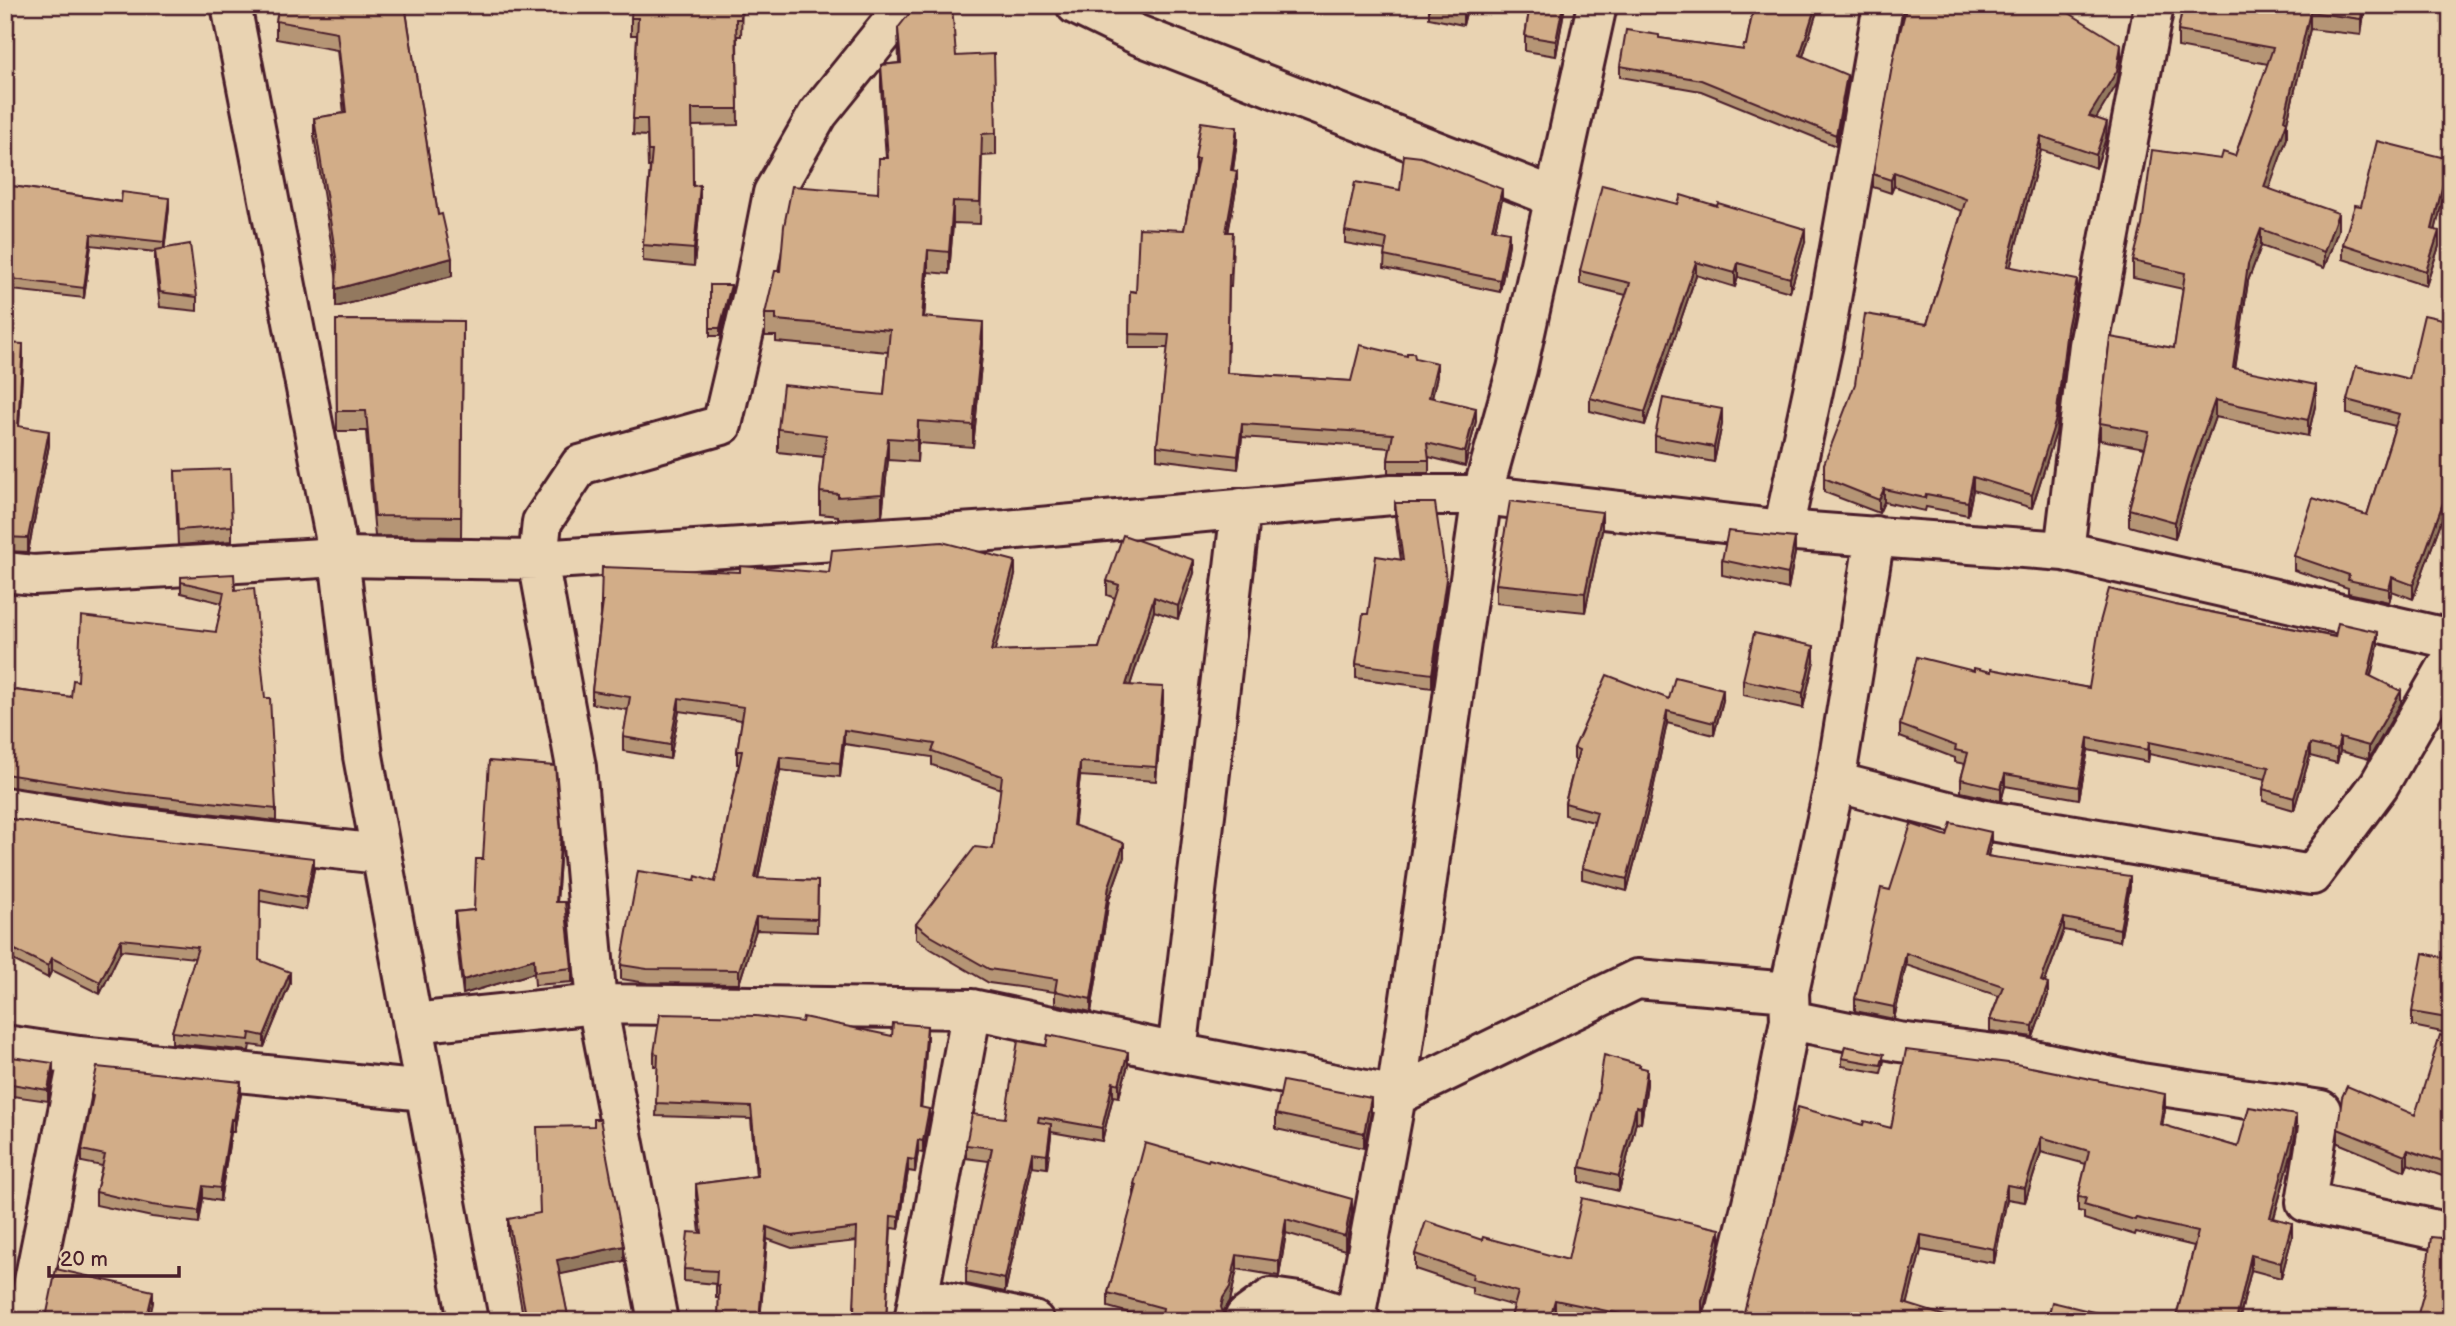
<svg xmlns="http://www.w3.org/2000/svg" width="2456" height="1326" font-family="'Balsamiq Sans',sans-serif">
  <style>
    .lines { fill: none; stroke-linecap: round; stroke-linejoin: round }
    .minor-casing { stroke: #4a1f2b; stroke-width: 44 }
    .tertiary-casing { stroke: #4a1f2b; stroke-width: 44 }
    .minor { stroke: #e9d3b2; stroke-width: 38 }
    .tertiary { stroke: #e9d3b2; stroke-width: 38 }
    .wall { fill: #b59575; stroke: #4a1f2b; stroke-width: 2; fill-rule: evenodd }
    .shaded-wall { fill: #93795f; stroke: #4a1f2b; stroke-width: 2 }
    .building { fill: #d2ad88; stroke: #4a1f2b; stroke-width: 2; fill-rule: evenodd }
  </style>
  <rect width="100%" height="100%" fill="#e9d3b2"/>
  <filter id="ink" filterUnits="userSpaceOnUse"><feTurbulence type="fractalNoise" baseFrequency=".0143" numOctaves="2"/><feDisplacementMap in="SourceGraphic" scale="14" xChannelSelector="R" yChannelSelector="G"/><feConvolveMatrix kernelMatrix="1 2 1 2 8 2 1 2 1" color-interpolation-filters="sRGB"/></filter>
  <g filter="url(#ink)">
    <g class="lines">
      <defs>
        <path id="minor" d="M1076 5 1138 35 1554 197
          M1783 530 1823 344 1883 5
          M2064 551 2089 345 2154 5
          M5 572 33 575 339 557 538 560 1006 530 1392 495H1482L1783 530 2064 551 2451 639
          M1835 782 1979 819 2312 875 2379 785 2451 660
          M5 807 124 826 380 854
          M1790 1020 1899 1042 2020 1057 2141 1083 2321 1110 2306 1202 2451 1233
          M413 1023 597 1004 972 1009 1177 1053 1396 1096 1637 979 1789 992
          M5 1045 79 1056 425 1091
          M1177 1053 1241 508
          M919 1296 1034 1321
          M1355 1318 1396 1096 1482 495 1517 369 1597 5
          M26 1321 79 1056
          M658 1321 597 1004 576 767 538 560 542 522 580 465 722 425 754 289 773 193 818 114 906 5
          M914 1321 972 1009
          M1243 1321 1245 1317 1271 1298 1306 1303 1361 1321
          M1723 1321 1764 1154 1790 1020 1789 992 1835 782 1875 536"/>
        <path id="tertiary" d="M231 5 339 557 363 756 468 1321"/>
      </defs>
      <use href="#minor" class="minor-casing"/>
      <use href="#tertiary" class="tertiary-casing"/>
      <use href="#minor" class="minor"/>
      <use href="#tertiary" class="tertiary"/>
    </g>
    <path class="wall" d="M5 5H11V40L5 39Z
      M405 5 438 215 452 276 336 307 337 280 314 136V118L344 113 337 50 276 39V21Z
      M742 5 741 36H737L738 125 692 126 693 186 700 202 694 266 643 261V245L650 167H648L647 136 633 135 637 35H631V18Z
      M1429 5H1468L1463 25 1429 18Z
      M1530 5H1565L1556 56 1525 51V36Z
      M1754 5H1819L1803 56 1847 86 1836 146 1701 91 1620 77V66L1659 38 1743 50 1746 45Z
      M2183 5H2365L2361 35 2310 29 2287 122V138L2269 188 2338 230 2324 268 2261 246 2248 281 2235 368 2316 402 2308 436 2215 417 2188 493 2175 539 2129 526V509L2145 448 2100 440V423L2174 348 2183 289 2133 278V261L2221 159 2235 156 2268 64 2178 47V31Z
      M898 28 956 56 996 133V155L982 156 980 224 953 223 949 274 928 272 924 317 983 344 973 447 918 443 917 462 888 460 882 516 838 519V516L820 514V492L824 457 778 452V429L884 395 888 352 776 342V336H765V314L780 271 878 193 886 158 881 87V65L899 63Z
      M2121 59 2117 84 2096 118 2107 136 2096 168 2041 150 2010 267 2077 293 2067 342 2056 432 2032 508 1973 490 1968 515 1926 507 1925 511 1884 502 1879 513 1824 492V464L1927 324 1962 211 1894 186 1891 193 1873 187V174Z
      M1237 141 1233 170 1237 184 1228 232 1233 245 1231 287H1229L1227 373 1351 381 1415 358 1437 376 1432 398 1476 421 1465 466 1429 457V473H1388V460L1390 448 1242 437 1238 469 1157 459V446L1168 348H1129L1130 291 1136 292 1184 230 1195 171V159Z
      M2449 174 2435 230 2439 246 2426 286 2343 259V244L2361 206Z
      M5 185 121 202 169 208 164 248 197 297V311L160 307 155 264V252L91 245 84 298 12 290 5 323Z
      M1400 190 1502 200 1495 229 1509 244 1500 292 1384 268 1385 250 1345 243V231Z
      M1805 242 1790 292 1738 277 1735 287 1696 275 1645 425 1590 411V398L1626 295 1580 284V271Z
      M710 285 731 293 720 336H710Z
      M336 320 463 321 461 537 375 536 366 431H337Z
      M2451 321V519L2443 516 2413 599 2392 591 2389 602 2348 593V588L2294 570V556L2367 515 2395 426 2347 414V400L2409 379Z
      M5 343 23 358 19 426 49 445 28 552 5 551Z
      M1722 424 1714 462 1655 451V436Z
      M175 471 232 526V541L178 545Z
      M1395 503 1446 593 1432 688 1356 678V664L1368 614 1401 560 1395 517Z
      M1602 531 1585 612 1496 603V584Z
      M1795 553 1788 589 1722 575V560Z
      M740 572 1015 575 994 651 1099 648 1115 598 1107 595V581L1194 573 1178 619 1154 611 1130 685 1163 700 1156 781 1080 776 1074 826 1124 857 1109 899 1091 1012 1055 1004V992L989 983 931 949 916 938V924L993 849 1001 789 932 765V757L844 744 840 777 780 770 758 879 818 881 817 932 756 930 739 984 647 983 621 979V965L695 880 715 882 739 764H737V751L742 720 679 711 670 759 623 751V737L628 710 592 704V691L601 615V602Z
      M181 577 235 590 276 809V821L127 804 5 786V689L71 697 78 681 216 632 222 603 181 593Z
      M2175 605 2378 645 2371 676 2401 703 2369 759 2340 751 2337 763 2310 756 2294 810 2263 801V789L2266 779 2149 754 2148 762 2088 750 2079 799 2005 786 2001 801 1961 792V779L1965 764 1955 762V758L1900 737V725L1974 671 1991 672 2089 688Z
      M1814 661 1803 708 1743 695V680Z
      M1669 699 1723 700 1714 735 1667 723 1651 799 1627 891 1582 879V868L1594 822 1565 815V803L1576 760 1574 759V748Z
      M2451 756V774L2449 773V760Z
      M5 818 314 869 306 910 260 901 259 960 290 983 264 1047 250 1045 249 1051 172 1043V1032L195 958 121 950 100 994 52 970 48 978 13 960Z
      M1947 836 1991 843 1988 856 2130 887 2120 941 2064 930 2045 982 2048 995 2033 1037 1990 1031V1020L1999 996 1906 965 1894 1019 1855 1011V999L1890 890Z
      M561 845 557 902 572 968V982L535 985 534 973 463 994 455 926V912L474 910 483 859Z
      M2451 959V1015L2447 1033 2412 1026V1012Z
      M892 1036 927 1039 921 1108 929 1121 923 1153 918 1152 915 1172 908 1171 899 1229 891 1228 886 1321H718L719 1298H716V1284L684 1281V1269L700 1233 696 1196V1184L756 1176 751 1119 656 1116 658 1066H654V1053ZM767 1239 792 1248 857 1241 854 1320 760 1319Z
      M2451 1039V1179L2408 1164 2405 1171 2338 1143V1129L2415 1115Z
      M5 1056 53 1074 48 1101 5 1095Z
      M1842 1058 1884 1061 1881 1073 1842 1066Z
      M1128 1065 1119 1097 1113 1096 1102 1141 1051 1132 1047 1168 1032 1166 1005 1292 966 1284V1271L989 1161 966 1158V1145L1005 1118Z
      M1640 1067 1647 1084 1641 1123 1636 1122 1619 1191 1580 1182V1167Z
      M241 1094 234 1132H231L220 1201 203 1198 199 1223 152 1217 96 1205V1192L102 1166 82 1162V1150L91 1107V1095Z
      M2165 1109 2162 1125 2238 1147 2296 1130 2292 1152 2274 1218 2292 1237 2281 1278 2251 1270 2239 1321H2175L2194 1246 2136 1232 2135 1235 2084 1219V1212L2078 1211V1197L2086 1164 2041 1152 2025 1202 2007 1199 1994 1263 1921 1250 1907 1304 1739 1321 1863 1125 1891 1128Z
      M1371 1113 1364 1148 1276 1129V1114Z
      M1134 1184 1352 1213 1345 1250 1286 1233 1279 1276 1237 1269 1230 1301 1223 1312 1224 1321H1158L1108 1307V1293L1134 1198Z
      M508 1219 624 1261 559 1274 569 1321H524L508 1234Z
      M1482 1240 1568 1260 1720 1243 1702 1313 1707 1321H1585L1555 1314 1553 1321H1510L1514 1306 1472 1294V1288L1415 1269V1254Z"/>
    <path class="shaded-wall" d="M1464 5H1468L1463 25V8Z
      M1563 5H1565L1556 56V41Z
      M1816 5H1819L1800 66V55Z
      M2363 5H2365L2361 35V19Z
      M2310 12V29L2287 122V138L2264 203V187L2284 120Z
      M2121 45V59L2117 84 2089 130V116Z
      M1847 75V86L1836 146V135Z
      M2107 122 2106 138 2096 168V155Z
      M1237 127V141L1231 183V170Z
      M2041 136V150L2007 280V266Z
      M2449 159V174L2432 244V229Z
      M1237 171V184L1226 245V232Z
      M1894 172V186L1891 193V180Z
      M700 185V202L694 266V249Z
      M1502 189V200L1492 240V229Z
      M169 198V208L164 253V242Z
      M953 201V223L949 274V252Z
      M2338 213V230L2324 268V252Z
      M1805 229V242L1790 292V278Z
      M2261 229V246L2248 281 2233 384V368L2248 264Z
      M2439 231V246L2426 286V271Z
      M1509 232V244L1500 292V280Z
      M91 234V245L84 298V288Z
      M928 250V272L922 339V317Z
      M452 258V276L336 307V289Z
      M1696 262V275L1645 425V412Z
      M1738 263V277L1735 287V273Z
      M12 279V290L5 323V313Z
      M2077 280V293L2067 342 2056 432 2032 508V495L2067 329Z
      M731 285V293L720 336V328Z
      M983 322V344L973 447V425Z
      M23 344V358L18 440V426Z
      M1437 363V376L1429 411V397Z
      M2316 385V402L2308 436V420Z
      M2215 400V417L2188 493 2175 539V522L2188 477Z
      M1476 408V421L1465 466V452Z
      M1722 409V424L1714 462V447Z
      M918 421V443L917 462V440Z
      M1242 424V437L1238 469V456Z
      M49 431V445L28 552V538Z
      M888 438V460L882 516V494Z
      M1973 477V490L1968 515V502Z
      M1884 489V502L1879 513V500Z
      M2443 503V516L2413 599V585Z
      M1602 512V531L1585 612V593Z
      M1795 538V553L1788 589V574Z
      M1194 560V573L1178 619V606Z
      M1015 561V575L991 665V651Z
      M2392 577V591L2389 602V589Z
      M1446 579V593L1432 688V674Z
      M1154 597V611L1126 698V685Z
      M9 608V619L5 670V658Z
      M2378 632V645L2368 687V675Z
      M1814 646V661L1803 708V693Z
      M1163 687V700L1156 781V767Z
      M1723 689V700L1714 735V723Z
      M2401 691V703L2369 759V746Z
      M679 698V711L670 759V745Z
      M1667 711V723L1651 799 1627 891V879Z
      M844 730V744L840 777V763Z
      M2088 738V750L2079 799V787Z
      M2340 738V751L2337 763V750Z
      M2149 742V754L2148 762V750Z
      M2310 744V756L2294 810V798Z
      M780 757V770L755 892V878Z
      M1080 762V776L1073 839V825Z
      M2005 774V786L2001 801V788Z
      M561 832V845L556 916V902Z
      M1991 832V843L1985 867V856Z
      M1124 843V857L1109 899 1091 1012V999L1109 886Z
      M314 858V869L306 910V898Z
      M2130 876V887L2120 941V929Z
      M756 917V930L739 984V970Z
      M2064 918V930L2041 993V981Z
      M121 939V950L100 994V982Z
      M13 949V960L5 985V974Z
      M1906 953V965L1894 1019V1007Z
      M52 958V970L48 978V966Z
      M534 959V973L463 994V980Z
      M290 972V983L264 1047V1036Z
      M2048 984V995L2033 1037V1026Z
      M2451 1000V1015L2447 1033V1018Z
      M927 1026V1039L920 1120V1107Z
      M1128 1052V1065L1119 1097V1084Z
      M53 1063V1074L48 1101V1090Z
      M1647 1069V1084L1641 1123V1108Z
      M241 1082V1094L234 1132V1120Z
      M1113 1082V1096L1102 1141V1128Z
      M2165 1094V1109L2160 1138V1124Z
      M1371 1098V1113L1364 1148V1133Z
      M1636 1107V1122L1619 1191V1176Z
      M929 1109V1121L923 1153V1141Z
      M2296 1115V1130L2292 1152 2270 1231V1217Z
      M231 1119V1132L220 1201V1188Z
      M1051 1124V1137L1047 1168V1155Z
      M2041 1137V1152L2025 1202V1188Z
      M918 1140V1152L915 1172V1160Z
      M2408 1150V1164L2405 1171V1156Z
      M1032 1153V1166L1005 1292V1279Z
      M908 1159V1171L899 1229V1217Z
      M2007 1185V1199L1994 1263V1249Z
      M203 1186V1198L199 1223V1211Z
      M1352 1199V1213L1345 1250V1236Z
      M1286 1219V1233L1279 1276V1261Z
      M2292 1223V1237L2281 1278V1263Z
      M767 1227V1239L760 1321H759Z
      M1720 1229V1243L1702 1316V1301Z
      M1921 1235V1250L1904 1318V1303Z
      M624 1246V1261L557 1275V1260Z
      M1237 1255V1269L1230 1301 1223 1312 1221 1321V1307L1223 1298Z
      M2251 1255V1270L2239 1321H2236Z
      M153 1291V1303L149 1321H146Z
      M1555 1300V1314L1553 1321H1549Z"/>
    <path class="building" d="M5 5H11V27L5 26Z
      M279 5H405L438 215 442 214 452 258 336 289 337 264 314 118 346 113 337 32 276 21Z
      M632 5H741V19H736L738 109H692L693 186 700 185 694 249 643 245 652 151H648L647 119H633L638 18H631Z
      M916 5H952L956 56 994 54 996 133 982 134 980 202 953 201 949 252 928 250 922 317 983 322 973 425 918 421 917 440 888 438 882 494 838 497V494L820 492 826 435 778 429 783 385 884 395 890 330 776 320V314H765L775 271H780L784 226 792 186 878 193 879 158H888L881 65 901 63 898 28Z
      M1452 5H1464L1463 8Z
      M1530 5H1563L1556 41 1525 36Z
      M1754 5H1816L1800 55 1847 75 1836 135 1701 80 1620 66 1626 30 1659 35V38L1743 50 1744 45H1746Z
      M1907 5H2056L2121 45 2117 71 2089 116 2107 122 2096 155 2041 136 2007 266 2077 280 2067 329 2056 419 2032 495 1973 477 1968 502 1926 494 1925 498 1884 489 1879 500 1824 478V464L1855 384 1865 314 1927 324 1966 199 1894 172 1891 180 1873 174 1894 55Z
      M2183 5H2363L2361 19 2310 12 2284 120 2287 122 2264 187 2338 213 2324 252 2261 229 2248 264 2233 368 2316 385 2308 420 2215 400 2188 477 2175 522 2129 509 2149 432 2100 423 2110 337 2174 348 2185 273 2133 261 2142 225 2152 150 2221 159 2223 152 2235 156 2273 48 2178 31Z
      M1201 122 1237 127 1231 170 1237 171 1226 232H1233L1231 274H1229L1227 373 1351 381 1360 345 1407 356V353H1414L1415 358 1437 363 1429 397 1476 408 1465 452 1427 443 1429 460H1388L1393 434 1242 424 1238 456 1157 446 1169 335 1129 334 1130 291 1136 292 1139 228 1184 230 1198 159H1195Z
      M2377 141 2449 159 2432 229 2439 231 2426 271 2343 244 2355 205 2361 206Z
      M1404 155 1421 157 1502 189 1492 229 1509 232 1500 280 1384 256 1387 239 1345 231 1355 182 1400 190Z
      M5 185 121 202 122 192 169 198 164 242 91 234 84 288 12 279 5 313Z
      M1602 185 1678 204 1681 195 1717 206 1718 203 1805 229 1790 278 1738 263 1735 273 1696 262 1645 412 1590 398 1630 283 1580 271Z
      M190 244 197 297 160 292 155 250Z
      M710 285H731L720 328H710Z
      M2424 315 2451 321V505L2443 503 2413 585 2392 577 2389 589 2348 580 2349 575 2294 556 2313 498 2367 515 2399 414 2347 400 2356 366 2409 379Z
      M336 320 463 321 461 517 375 516 366 411H337Z
      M5 343 23 344 18 426 49 431 28 538 5 537Z
      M1663 398 1722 409 1714 447 1655 436Z
      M230 469 232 526 178 530 175 471Z
      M1510 501 1602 512 1585 593 1496 584Z
      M1395 503H1435L1446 579 1432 674 1356 664 1363 614H1368L1376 556 1403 560Z
      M1728 531 1795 538 1788 574 1722 560Z
      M1123 535 1194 560 1178 606 1154 597 1126 685 1163 687 1156 767 1080 762 1073 825 1124 843 1109 886 1091 999 1055 991 1057 979 989 969 931 936 916 924 975 847 993 849 1002 776 932 751 935 744 844 730 840 763 780 757 755 878 818 881 817 919 756 917 739 970 647 969 621 965 638 871 695 880 696 876 715 882 742 751H737L744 707 679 698 670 745 623 737 630 697 592 691 603 602H601L602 567 740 572V566L829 573 832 550 942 542 1015 561 991 651 1099 648 1119 585 1107 581Z
      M234 574 235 590 254 588 265 698H270L276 809 127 793 5 774V689L71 697 73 680 78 681 81 616 216 632 224 592 181 582V577Z
      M2109 589 2175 605 2335 637 2338 623 2378 632 2368 675 2401 691 2369 746 2340 738 2337 750 2310 744 2294 798 2263 789 2269 767 2149 742 2148 750 2088 738 2079 787 2005 774 2001 788 1961 779 1968 753 1955 750 1956 746 1900 725 1917 657 1974 671V668L1991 672V669L2089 688 2100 622Z
      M5 607 9 608 5 658Z
      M1754 633 1814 646 1803 693 1743 680Z
      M1607 675 1669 699 1675 677 1723 689 1714 723 1667 711 1651 788 1627 879 1582 868 1597 812 1565 803 1579 750 1574 748Z
      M489 761 555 766 561 832 556 902H565L572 968 535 972 534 959 463 980 455 912 474 910 476 859H483Z
      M5 818 122 836 314 858 306 898 260 889 259 960 290 972 264 1036 250 1033 249 1040 172 1032 198 947 121 939 100 982 52 958 48 966 13 949 5 974Z
      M1951 823 1991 832 1985 856 2130 876 2120 929 2064 918 2041 981 2048 984 2033 1026 1990 1020 2003 986 1906 953 1894 1007 1855 999 1881 888 1890 890 1911 824 1947 836Z
      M2423 953 2451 959V1000L2447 1018 2412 1012Z
      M660 1014 756 1016 802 1022 803 1017 892 1036 893 1023 927 1026 920 1107 929 1109 923 1141 918 1140 915 1160 908 1159 899 1217 891 1216 886 1321H718L719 1286 716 1285 717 1271 684 1269 688 1232 702 1233 696 1184 758 1176 751 1107 656 1103 658 1054 654 1053ZM767 1227 792 1236 857 1228 854 1312 877 1320 759 1319Z
      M1048 1035 1128 1052 1119 1084 1113 1082 1102 1128 1039 1117 1038 1122 1051 1124 1047 1155 1032 1153 1005 1279 966 1271 992 1148 966 1145 972 1114 1005 1118 1018 1041 1046 1046Z
      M2440 1035 2451 1039V1165L2408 1150 2405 1156 2338 1129 2342 1097 2347 1086 2415 1115Z
      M1845 1046 1884 1054 1881 1065 1842 1058Z
      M1906 1050 2016 1064 2165 1094 2160 1124 2238 1147 2249 1107 2296 1115 2292 1138 2270 1217 2292 1223 2281 1263 2251 1255 2236 1321H2175L2198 1232 2136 1218 2135 1220 2084 1205 2086 1198 2078 1197 2089 1151 2041 1137 2025 1188 2007 1185 1994 1249 1921 1235 1904 1303 1961 1321H1739L1744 1312 1798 1107 1863 1125 1864 1121 1891 1128Z
      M1604 1055 1640 1065 1639 1067 1647 1069 1641 1108 1636 1107 1619 1176 1580 1167 1597 1101Z
      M5 1056 53 1063 48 1090 5 1083Z
      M97 1067 241 1082 234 1120 231 1119 220 1188 203 1186 199 1211 152 1205 96 1192 105 1155 82 1150 93 1096 91 1095Z
      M1283 1081 1371 1098 1364 1133 1276 1114Z
      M594 1119H600L624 1246 557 1260 569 1321H527L508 1219 540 1213 537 1127 594 1126Z
      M1145 1143 1208 1161 1209 1159 1352 1199 1345 1236 1286 1219 1279 1261 1237 1255 1230 1287 1223 1298 1221 1307 1224 1316 1223 1321H1161L1163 1308 1108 1293 1137 1185 1134 1184Z
      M1582 1198 1720 1229 1702 1301V1312L1707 1321H1619L1621 1314 1555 1300 1549 1321H1510L1518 1292 1472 1279 1473 1274 1415 1254 1426 1221 1482 1240 1483 1237 1568 1260Z
      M2431 1237 2451 1239V1321H2416L2424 1292Z
      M56 1269 153 1291 146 1321H42L47 1313Z
      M2052 1302 2131 1321H2047Z"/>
  </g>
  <rect width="2456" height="1326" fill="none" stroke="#e9d3b2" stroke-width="28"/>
  <rect x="14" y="14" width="2428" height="1298" fill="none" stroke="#4a1f2b" stroke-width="2.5" filter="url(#ink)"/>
  <path d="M49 1266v10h130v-10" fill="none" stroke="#4a1f2b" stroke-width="3.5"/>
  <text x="60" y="1266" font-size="21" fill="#4a1f2b" stroke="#e9d3b2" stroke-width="5" paint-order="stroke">20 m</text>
</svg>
